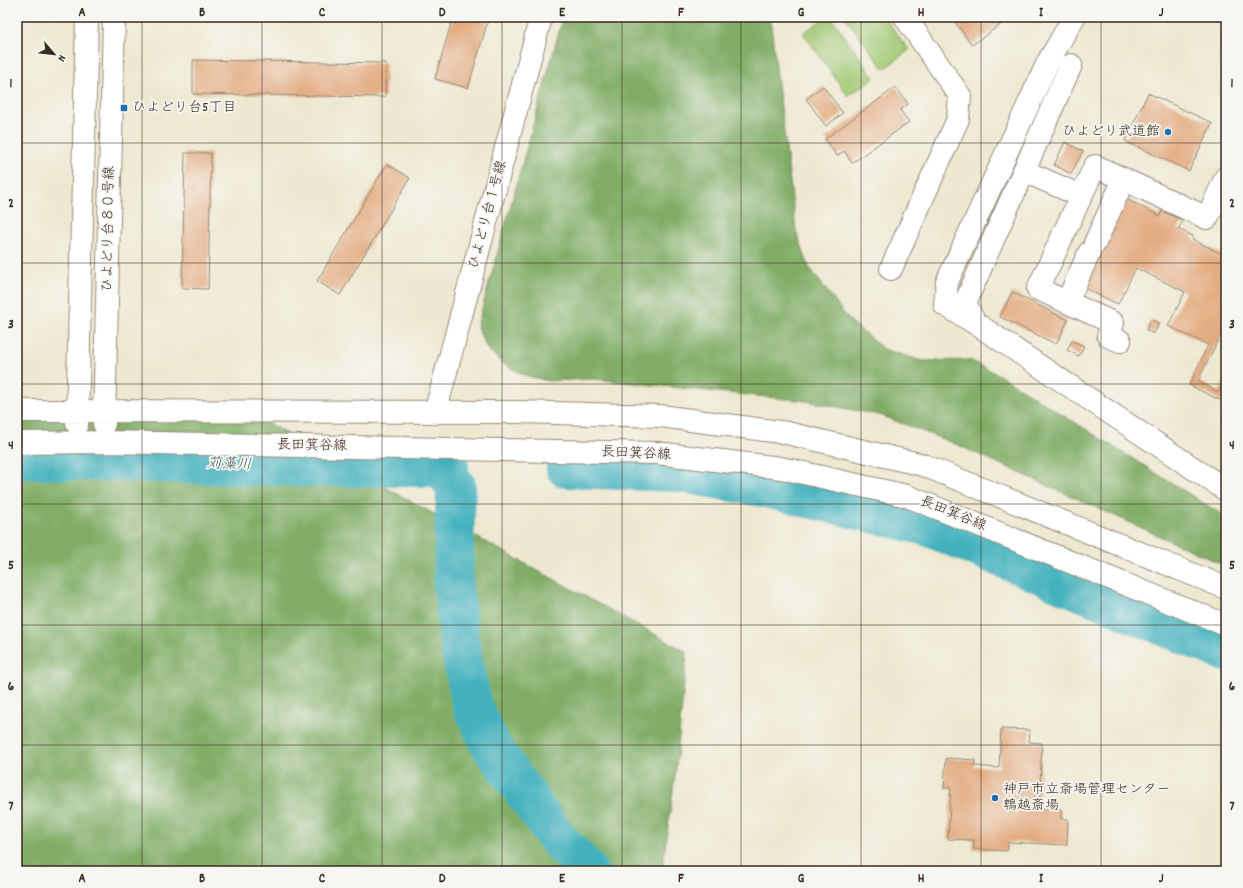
<svg xmlns="http://www.w3.org/2000/svg" width="1243" height="888" font-family="Dekko,'Klee One',sans-serif">
  <style>
    .green { fill: #a2c974; stroke: #6e7a49 }
    .forest { fill: #81ad66; stroke: #5e6c42 }
    .lines { fill: none; stroke-linecap: round; stroke-linejoin: round }
    .river { stroke: #42b1bd; stroke-width: 40 }
    .building { fill: #e3ab80 }
    .minor-casing { stroke: #948977; stroke-width: 24 }
    .minor { stroke: #fff; stroke-width: 22 }
    .grid { fill: none; stroke: #3b2a1e; stroke-width: 1; stroke-opacity: 0.55 }
    .poi-dot { fill: #1f6fb2; stroke: #f6f6f2; stroke-width: 1.5 }
    .labels { text-anchor: middle; dominant-baseline: central; stroke-width: 3.5; stroke-linejoin: round; paint-order: stroke }
    .poi-label { font-size: 14px; fill: #3b2a1e; stroke: #f6f6f2; text-anchor: start }
    .street-label { font-size: 14px; fill: #3b2a1e; stroke: #f6f6f2 }
    .water-label { font-size: 15px; font-style: italic; fill: #3d5956; stroke: #f6f6f2 }
    .neatline { fill: none; stroke: #3b2a1e; stroke-width: 1.5 }
    .grid-label { font-size: 13px; text-anchor: middle; font-weight: bold; fill: #3b2a1e }
  </style>
  <rect width="100%" height="100%" fill="#f6f6f2"/>
  <filter id="ink" filterUnits="userSpaceOnUse"><feTurbulence type="fractalNoise" baseFrequency=".025" numOctaves="2"/><feDisplacementMap in="SourceGraphic" scale="8" xChannelSelector="R" yChannelSelector="G"/><feConvolveMatrix kernelMatrix="1 2 1 2 8 2 1 2 1" color-interpolation-filters="sRGB"/></filter>
  <filter id="wash" filterUnits="userSpaceOnUse"><feTurbulence type="fractalNoise" baseFrequency=".012" numOctaves="4" result="noise"/><feDisplacementMap in="SourceGraphic" scale="16" xChannelSelector="R" yChannelSelector="G"/><feGaussianBlur stdDeviation="0.9" result="paint"/><feColorMatrix in="noise" values="0 0 0 0 0 0 0 0 0 0 0 0 0 0 0 0 0 1.4 0 .05"/><feComposite in="paint" operator="in"/></filter>
  <g filter="url(#wash)">
    <rect width="100%" height="100%" fill="#eee8d0"/>
    <path class="green" d="M826 17H831L874 78 848 96 803 33Z
      M845 17H884L909 50 884 69Z"/>
    <path class="forest" d="M563 17H770L796 231 809 267 848 319 883 349 922 361 970 360 999 375 1226 517V566L958 445 880 415 806 401 594 379 548 381 524 375 505 365 487 349 477 327Z
      M242 409 687 652 676 768 662 871H17V423L41 419Z"/>
    <g class="lines">
      <path class="river" d="M17 459 308 467H449
        M441 468 456 486 453 586 460 645 472 705 491 746 558 839 588 871
        M566 468 677 472 762 487 927 526 1226 652"/>
    </g>
    <g id="blocks">
      <path class="building" d="M453 17H489L468 88 435 79Z
        M951 17H1011L972 45Z
        M193 60 386 63 385 97 193 94Z
        M823 86 843 113 826 126 806 99Z
        M896 87 908 104 900 110 909 122 852 163 844 151 837 156 825 139Z
        M1148 93 1212 123 1189 171 1125 141Z
        M1065 142 1083 151 1071 174 1054 165Z
        M185 153H211L208 289 182 288Z
        M387 164 410 178 340 295 317 281Z
        M1126 199 1160 216 1162 211 1183 221 1178 229 1193 236 1192 239 1226 256V324L1198 381 1219 392 1226 378V403L1189 385 1208 345 1168 326 1185 292 1136 268 1118 304 1084 288 1080 249 1085 238Z
        M1012 292 1068 320 1056 344 1000 317Z
        M1151 320 1159 323 1154 334 1146 330Z
        M1072 341 1084 346 1079 356 1067 350Z
        M1001 729 1030 730 1029 742 1042 743 1039 808 1061 809V819H1068L1067 845 1008 842 1007 851 973 849 974 840 948 839 951 788H944L946 758 975 760 974 766 999 768Z"/>
    </g>
  </g>
  <g filter="url(#ink)">
    <use href="#blocks" fill-opacity="0" stroke="#948977" stroke-width="1"/>
    <g class="lines">
      <defs>
        <path id="minor" d="M1071 65 965 303 975 323 1226 490
          M1024 171 1081 196
          M1095 243 1124 179
          M891 269 958 119 960 96 905 17
          M1067 302 1089 253
          M975 323 945 305 947 282 1048 62 1074 17
          M1120 341 1108 336 1113 323 1038 289 1095 166 1207 218 1226 177
          M17 411 519 412 661 416 787 433 923 465 1226 588
          M435 413 541 17
          M77 424 87 17
          M104 424 114 17
          M17 443 104 442 657 453 781 468 907 496 1226 625"/>
      </defs>
      <use href="#minor" class="minor-casing"/>
      <use href="#minor" class="minor"/>
    </g>
  </g>
  <path class="grid" d="M142 17V871M262 17V871M382 17V871M502 17V871M622 17V871M741 17V871M861 17V871M981 17V871M1101 17V871M17 143H1226M17 263H1226M17 384H1226M17 504H1226M17 625H1226M17 745H1226"/>
  <g class="poi-dot">
    <rect x="120" y="104" width="8" height="8" rx="2"/>
    <circle cx="1168" cy="132" r="4"/>
    <circle cx="995" cy="798" r="4"/>
  </g>
  <g class="labels">
    <g class="poi-label">
      <text x="132" y="108">ひよどり台5丁目</text>
      <text x="1160" y="132" text-anchor="end">ひよどり武道館</text>
      <text x="1003" y="790">神戸市立斎場管理センター<tspan x="1003" dy="16">鵯越斎場</tspan></text>
    </g>
    <g class="street-label">
      <text transform="translate(488 215) rotate(-75)">ひよどり台１号線</text>
      <text transform="translate(109 229) rotate(-89)">ひよどり台８０号線</text>
      <text transform="translate(312 446) rotate(1)">長田箕谷線</text>
      <text transform="translate(636 454) rotate(3)">長田箕谷線</text>
      <text transform="translate(953 514) rotate(22)">長田箕谷線</text>
    </g>
    <g class="water-label">
      <text transform="translate(229 465) rotate(2)">苅藻川</text>
    </g>
  </g>
  <rect width="1243" height="888" fill="none" stroke="#f6f6f2" stroke-width="44"/>
  <g transform="translate(54 54) rotate(118)" stroke="#f6f6f2" stroke-width="3" paint-order="stroke">
  <path d="M0-3L7 15L0 10L-7 15Z" fill="#3b2a1e"/>
  <text y="-6" font-size="11" font-weight="bold" text-anchor="middle" fill="#3b2a1e">N</text>
  </g>
  <rect x="22" y="22" width="1199" height="844" class="neatline"/>
  <g class="grid-label">
    <text x="82" y="16">A</text>
    <text x="202" y="16">B</text>
    <text x="322" y="16">C</text>
    <text x="442" y="16">D</text>
    <text x="562" y="16">E</text>
    <text x="681" y="16">F</text>
    <text x="801" y="16">G</text>
    <text x="921" y="16">H</text>
    <text x="1041" y="16">I</text>
    <text x="1161" y="16">J</text>
    <text x="11" y="87">1</text>
    <text x="1232" y="87">1</text>
    <text x="11" y="207">2</text>
    <text x="1232" y="207">2</text>
    <text x="11" y="328">3</text>
    <text x="1232" y="328">3</text>
    <text x="11" y="449">4</text>
    <text x="1232" y="449">4</text>
    <text x="11" y="569">5</text>
    <text x="1232" y="569">5</text>
    <text x="11" y="690">6</text>
    <text x="1232" y="690">6</text>
    <text x="11" y="810">7</text>
    <text x="1232" y="810">7</text>
    <text x="82" y="882">A</text>
    <text x="202" y="882">B</text>
    <text x="322" y="882">C</text>
    <text x="442" y="882">D</text>
    <text x="562" y="882">E</text>
    <text x="681" y="882">F</text>
    <text x="801" y="882">G</text>
    <text x="921" y="882">H</text>
    <text x="1041" y="882">I</text>
    <text x="1161" y="882">J</text>
  </g>
</svg>
